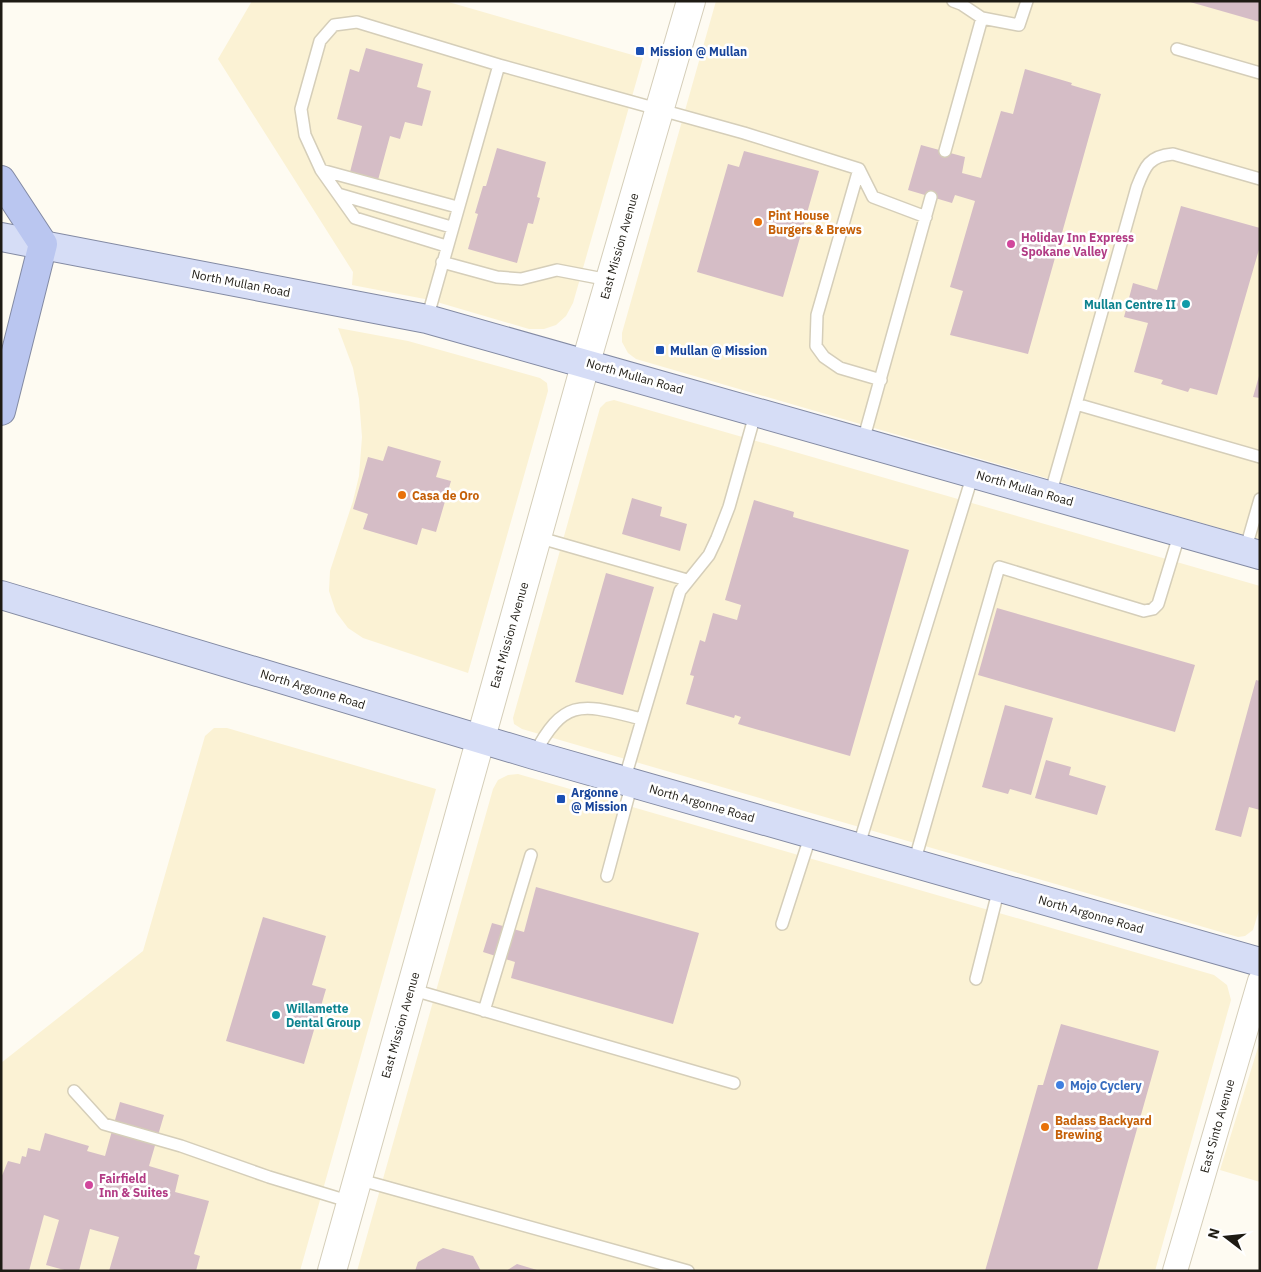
<svg xmlns="http://www.w3.org/2000/svg" width="1261" height="1272" font-family="'IBM Plex Sans',sans-serif">
  <style>
    .built { fill: #fbf2d4 }
    .building { fill: #d5bdc6 }
    .lines { fill: none; stroke-linecap: round; stroke-linejoin: round }
    .service-casing { stroke: #d5ceb9; stroke-width: 14 }
    .minor-casing { stroke: #d5ceb9; stroke-width: 26 }
    .tertiary-casing { stroke: #d5ceb9; stroke-width: 30 }
    .primary-casing { stroke: #838aa3; stroke-width: 30 }
    .motorway-casing { stroke: #838aa3; stroke-width: 30 }
    .service { stroke: #fff; stroke-width: 11 }
    .minor { stroke: #fff; stroke-width: 24 }
    .tertiary { stroke: #fff; stroke-width: 28 }
    .primary { stroke: #d6ddf6; stroke-width: 28 }
    .motorway { stroke: #bac6f0; stroke-width: 28 }
    .transit-dot { fill: #1a4fb4; stroke: #fff; stroke-width: 2 }
    .food-dot { fill: #e8710a; stroke: #fff; stroke-width: 2 }
    .hotel-dot { fill: #d1479c; stroke: #fff; stroke-width: 2 }
    .culture-dot { fill: #0f9aa8; stroke: #fff; stroke-width: 2 }
    .shop-dot { fill: #3f7fe0; stroke: #fff; stroke-width: 2 }
    .labels { text-anchor: middle; dominant-baseline: central; stroke-width: 5; stroke-linejoin: round; paint-order: stroke }
    .transit-label { font-size: 12px; font-weight: bold; fill: #164399; stroke: #fff; text-anchor: start }
    .food-label { font-size: 12px; font-weight: bold; fill: #c56008; stroke: #fff; text-anchor: start }
    .hotel-label { font-size: 12px; font-weight: bold; fill: #b23c85; stroke: #fff; text-anchor: start }
    .street-label { font-size: 12px; fill: #1e1b14; stroke: #fff }
    .culture-label { font-size: 12px; font-weight: bold; fill: #0d838f; stroke: #fff; text-anchor: end }
    .shop-label { font-size: 12px; font-weight: bold; fill: #366cbe; stroke: #fff; text-anchor: start }
  </style>
  <rect width="100%" height="100%" fill="#fefbf2"/>
  <path class="built" d="M252 1H445L643 58 573 303 566 316 556 325 544 329H529L430 300 352 285 353 272 218 59Z
    M716 1H1260V540L636 359 628 353 622 342V333Z
    M338 328 408 341 540 378 547 383 548 391 468 673 363 638 348 628 336 612 329 591 330 571 353 501 359 476 362 437 359 399 353 368Z
    M614 400 1260 586V907L1253 930 1245 936 1238 937 522 729 514 724 513 718 600 408 606 402Z
    M214 728H227L436 789 300 1271H1V1063L143 951 205 736Z
    M518 774 1214 975 1227 985 1231 1000 1155 1271H357L493 789 498 780 508 775Z
    M1260 1041V1182L1220 1170Z"/>
  <path class="building" d="M1260 1V22L1190 2V1Z
    M366 48 423 64 417 87 431 91 422 126 405 122 400 139 390 136 378 180 350 172 362 126 337 119 350 69 359 72Z
    M1025 69 1072 83 1071 85 1101 94 1028 354 950 335 963 291 950 287 975 201 955 195 952 203 908 190 921 145 965 157 962 173 981 178 1001 111 1013 114Z
    M497 148 546 162 537 197 540 198 533 224 528 223 517 263 468 249 478 214 475 213 483 186H486Z
    M744 151 819 171 783 297 697 272 728 164 739 167Z
    M1181 206 1260 228V246L1217 395 1190 388 1188 392 1161 384 1163 380 1134 372 1148 323 1124 317 1133 283 1157 290Z
    M1259 376H1260V398L1253 397Z
    M388 446 441 461 436 477 451 481 436 532 422 528 417 545 363 529 368 514 353 509 368 457 383 461Z
    M632 498 662 507 660 516 687 524 680 551 622 534Z
    M754 500 794 512 793 517 909 550 850 756 738 724 741 717 735 715 734 718 686 704 694 676 690 675 700 640 705 642 713 613 737 620 741 605 725 600Z
    M606 573 654 587 623 695 575 682Z
    M997 608 1195 665 1175 732 978 675Z
    M1256 680 1260 681V810L1249 807 1241 837 1215 830Z
    M1005 705 1053 718 1031 795 1010 789 1008 794 982 787Z
    M1046 760 1071 767 1069 775 1106 786 1097 815 1035 798Z
    M536 887 699 933 673 1024 511 978 515 962 483 952 492 923 524 932Z
    M263 917 326 936 312 985 326 989 304 1064 226 1041Z
    M1061 1024 1159 1051 1097 1271H985L1038 1085H1043Z
    M120 1102 164 1115 149 1166 179 1175 175 1192 209 1201 194 1254 200 1256 196 1271H109L119 1237 90 1229 79 1271H68L46 1265 59 1220 44 1215 29 1271H1V1178L8 1161 20 1164 22 1156 26 1157 28 1148 40 1151 45 1133 89 1146 87 1151 105 1156Z
    M443 1248 473 1256 481 1271H415L418 1262Z
    M517 1264 537 1270V1271H506Z"/>
  <g class="lines">
    <defs>
      <path id="service" d="M982 18 1019 25 1027 1
        M1177 49 1260 73
        M945 151 982 18 961 4 953 1
        M859 169 817 315 816 346 824 357 840 368 881 380
        M321 170 457 207
        M1260 179 1173 154C1149 156 1145 166 1137 187L1076 404 1260 457
        M338 194 355 218 446 246
        M451 227 338 194 321 170 305 135 301 109 320 41 334 25 357 22 499 65
        M442 262 497 277 521 279 557 270 609 280
        M427 319 499 65 744 133 859 169 873 197 926 217
        M863 441 931 197
        M1050 495 1076 404
        M537 537 687 580
        M1245 551 1260 499
        M534 755C565 695 584 705 642 719
        M624 781 680 591 709 555 717 538 729 507 756 411
        M858 848 973 474
        M914 863 999 567 1144 611 1153 609 1158 604 1180 532
        M607 876 632 783
        M782 924 811 834
        M976 979 999 888
        M410 989 734 1083
        M484 1011 531 855
        M74 1091 104 1124 181 1146 269 1177 351 1202
        M357 1179 688 1271"/>
      <path id="minor" d="M1175 1271 1260 981"/>
      <path id="tertiary" d="M332 1271 586 362 691 1"/>
      <path id="primary" d="M1 237 427 319 1260 555
        M1 595 534 755 1260 962"/>
      <path id="motorway" d="M1 180 43 244 1 411"/>
    </defs>
    <use href="#service" class="service-casing"/>
    <use href="#minor" class="minor-casing"/>
    <use href="#tertiary" class="tertiary-casing"/>
    <use href="#primary" class="primary-casing"/>
    <use href="#motorway" class="motorway-casing"/>
    <use href="#service" class="service"/>
    <use href="#minor" class="minor"/>
    <use href="#tertiary" class="tertiary"/>
    <use href="#primary" class="primary"/>
    <use href="#motorway" class="motorway"/>
  </g>
  <g class="transit-dot">
    <rect x="635" y="46" width="10" height="10" rx="2.5"/>
    <rect x="655" y="345" width="10" height="10" rx="2.5"/>
    <rect x="556" y="794" width="10" height="10" rx="2.5"/>
  </g>
  <g class="food-dot">
    <circle cx="758" cy="222" r="5"/>
    <circle cx="402" cy="495" r="5"/>
    <circle cx="1045" cy="1127" r="5"/>
  </g>
  <g class="hotel-dot">
    <circle cx="1011" cy="244" r="5"/>
    <circle cx="89" cy="1185" r="5"/>
  </g>
  <g class="culture-dot">
    <circle cx="1186" cy="304" r="5"/>
    <circle cx="276" cy="1015" r="5"/>
  </g>
  <circle class="shop-dot" cx="1060" cy="1085" r="5"/>
  <g class="labels">
    <g class="transit-label">
      <text x="650" y="51">Mission @ Mullan</text>
      <text x="670" y="350">Mullan @ Mission</text>
      <text x="571" y="792">Argonne<tspan x="571" dy="14">@ Mission</tspan></text>
    </g>
    <g class="food-label">
      <text x="768" y="215">Pint House<tspan x="768" dy="14">Burgers &amp; Brews</tspan></text>
      <text x="412" y="495">Casa de Oro</text>
      <text x="1055" y="1120">Badass Backyard<tspan x="1055" dy="14">Brewing</tspan></text>
    </g>
    <g class="hotel-label">
      <text x="1021" y="237">Holiday Inn Express<tspan x="1021" dy="14">Spokane Valley</tspan></text>
      <text x="99" y="1178">Fairfield<tspan x="99" dy="14">Inn &amp; Suites</tspan></text>
    </g>
    <g class="street-label">
      <text transform="translate(619 246) rotate(-74)">East Mission Avenue</text>
      <text transform="translate(241 283) rotate(11)">North Mullan Road</text>
      <text transform="translate(635 376) rotate(16)">North Mullan Road</text>
      <text transform="translate(1025 488) rotate(16)">North Mullan Road</text>
      <text transform="translate(509 635) rotate(-74)">East Mission Avenue</text>
      <text transform="translate(313 689) rotate(17)">North Argonne Road</text>
      <text transform="translate(702 803) rotate(16)">North Argonne Road</text>
      <text transform="translate(1091 914) rotate(16)">North Argonne Road</text>
      <text transform="translate(400 1025) rotate(-74)">East Mission Avenue</text>
      <text transform="translate(1217 1126) rotate(-74)">East Sinto Avenue</text>
    </g>
    <g class="culture-label">
      <text x="1176" y="304">Mullan Centre II</text>
      <text x="286" y="1008" text-anchor="start">Willamette<tspan x="286" dy="14">Dental Group</tspan></text>
    </g>
    <g class="shop-label">
      <text x="1070" y="1085">Mojo Cyclery</text>
    </g>
  </g>
  <rect width="1261" height="1272" fill="none" stroke="#1e1b14" stroke-width="5"/>
  <g transform="translate(1226 1237) rotate(286)" stroke="#ffffff" stroke-width="4" paint-order="stroke">
  <path d="M0-4L9 19L0 12L-9 19Z" fill="#1e1b14"/>
  <text y="-8" font-size="14" font-weight="bold" text-anchor="middle" fill="#1e1b14">N</text>
  </g>
</svg>
